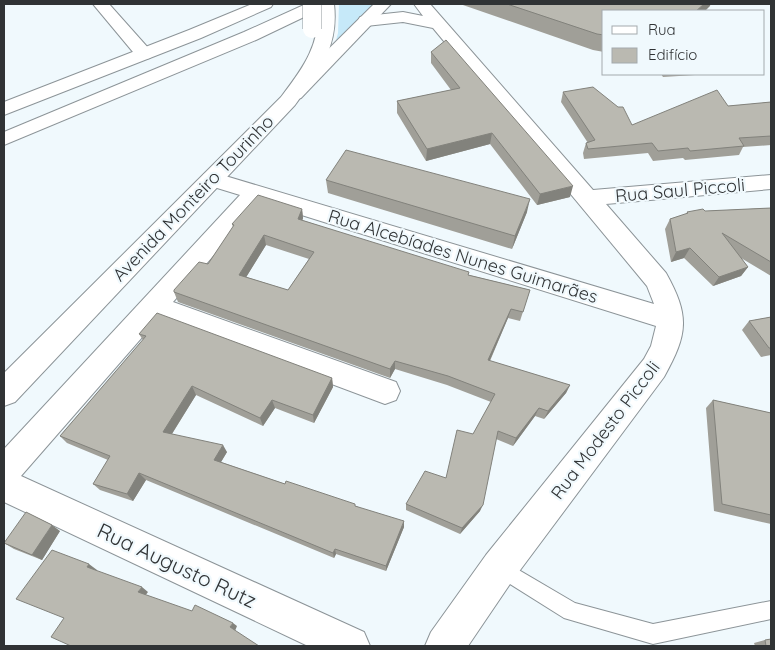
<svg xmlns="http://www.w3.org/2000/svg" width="775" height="650" font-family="Quicksand,sans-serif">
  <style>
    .green { fill: #c6e9f9 }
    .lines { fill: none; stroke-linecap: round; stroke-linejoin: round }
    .service-casing { stroke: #8c9498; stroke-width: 2 }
    .minor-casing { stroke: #8c9498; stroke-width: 2 }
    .tertiary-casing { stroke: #8c9498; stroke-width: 2 }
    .secondary-casing { stroke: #8c9498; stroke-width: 2 }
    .trunk-casing { stroke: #8c9498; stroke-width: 2 }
    .service { fill: #fff; fill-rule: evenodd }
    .minor { fill: #fff; fill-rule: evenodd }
    .tertiary { fill: #fff; fill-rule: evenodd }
    .secondary { fill: #fff; fill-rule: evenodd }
    .trunk { fill: #fff; fill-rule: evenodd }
    .secondary-bridge-casing { stroke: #8c9498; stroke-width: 19; stroke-linecap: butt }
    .secondary-bridge { stroke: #fff; stroke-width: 18 }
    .wall { fill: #a09f98; fill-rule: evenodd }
    .shaded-wall { fill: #82827c }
    .building { fill: #bab9b1; stroke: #82827c; fill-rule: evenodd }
    .labels { text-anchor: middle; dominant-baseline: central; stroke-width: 4.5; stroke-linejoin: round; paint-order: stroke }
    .street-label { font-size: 18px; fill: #303335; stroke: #f0f9fd }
    .near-street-label { font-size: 21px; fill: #303335; stroke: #f0f9fd }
  </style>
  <rect width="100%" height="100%" fill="#f0f9fd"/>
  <path class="green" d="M339 4H375L335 44 338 33Z"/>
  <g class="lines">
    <defs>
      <path id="service" d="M500 559 575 603 653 624 771 601V619L653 644 564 618 494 574 491 568 494 562Z"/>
      <path id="minor" d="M414 4H430L593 190 771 175V189L606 204 666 273C690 316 688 334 664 377L512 581 468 646H425L431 632 486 555 644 359 651 346 656 326 260 202 173 302 396 382 400 391 396 400 385 404 158 319 21 476 364 632 370 646H308L4 502V449L240 195 204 184 201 179 204 174 212 172 654 304 647 286 433 28 403 22 366 26 360 25 358 21 360 17 366 16 403 12 423 16Z"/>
      <path id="tertiary" d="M374 4H391L301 98 294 100 287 98 284 94 287 90Z"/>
      <path id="secondary" d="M93 4H109L150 50 153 54 150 58 144 59 138 58Z
        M318 4H334C339 47 319 72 295 105L15 402 4 406V373L281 97C304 67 321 44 318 4Z"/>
      <path id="trunk" d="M252 4H273L271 7 201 38 4 115V102L189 30Z
        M306 4H327L325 7 256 40 4 145V132L244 32Z"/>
    </defs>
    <use href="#service" class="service-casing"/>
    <use href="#minor" class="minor-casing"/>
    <use href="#tertiary" class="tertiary-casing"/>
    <use href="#secondary" class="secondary-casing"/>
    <use href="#trunk" class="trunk-casing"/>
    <use href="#service" class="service"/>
    <use href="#minor" class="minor"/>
    <use href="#tertiary" class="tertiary"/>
    <use href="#secondary" class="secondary"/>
    <use href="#trunk" class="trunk"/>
    <defs>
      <path id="secondary-bridge" d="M312 4V29"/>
    </defs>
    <use href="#secondary-bridge" class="secondary-bridge-casing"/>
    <use href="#secondary-bridge" class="secondary-bridge"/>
  </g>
  <path class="wall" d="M460 4H711L709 7 604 11V52L593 50Z
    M431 52 570 197 537 205 490 144 426 161 397 113V101L451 90 431 63Z
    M661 74H696L695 75 663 77Z
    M563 92 632 125 728 106 771 102V145L743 147 739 155 685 160 683 158 653 161 648 153 584 159 583 153 586 143H588L561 102Z
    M326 180 527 212 512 249 328 193Z
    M771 208V276L741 258 748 267 741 276 713 286 684 258 671 262 665 229 670 219 686 214 687 212Z
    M302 209 303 218 302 220 469 275 530 290 520 321 508 318 490 361 570 385 566 393 544 419 535 416 513 446 496 439 480 511 460 534 406 510V504L446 478 473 434 491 402 447 385 395 369 390 378 178 302 174 292 208 264 233 227 232 224ZM266 245 309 259 288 290 246 277Z
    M771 317V355L761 357 742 330 749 321Z
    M139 334 332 378 333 387 314 423 275 408 263 426 196 395 172 434 227 452 221 462 285 484 356 506 404 527 386 571 336 554 334 558 146 480 133 501 100 490 93 484 108 460 67 443 60 436 143 340Z
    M713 400 771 413V524L714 511 706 408Z
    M60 531 42 560 14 549 4 543Z
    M765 640 771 646H755L754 643Z"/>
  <path class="shaded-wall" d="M704 4H711L709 7 705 11H696Z
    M492 133 490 144 426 161 427 149Z
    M573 186 570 197 537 205 540 194Z
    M530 199 527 212 512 249 515 236Z
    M302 209 303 218 300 229 298 219Z
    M264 235 266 245 242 284 239 275Z
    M690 248 684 258 671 262 676 252Z
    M748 267 741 276 713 286 719 277Z
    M511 309 508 318 486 369 488 360Z
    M395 361V369L390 378V369Z
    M332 378 333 387 314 423 313 415Z
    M570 385 566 393 544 419 548 411Z
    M192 386 196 395 168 440 163 432Z
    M272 400 275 408 263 426 260 418Z
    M539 408 535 416 513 446 516 438Z
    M223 445 227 452 218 467 214 460Z
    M139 473 146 480 133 501 127 494Z
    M483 505 480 511 460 534 462 528Z
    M404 521V527L386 571V566Z
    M52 525 60 531 42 560 32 555Z
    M335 549 336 554 334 558 333 553Z
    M89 564 97 570 95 572 87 567Z
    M142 587 148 592 145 596 138 592Z
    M233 623 237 626 235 631 230 627Z"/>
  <path class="building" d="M507 4H704L696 11H604V35L597 34Z
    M446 40 573 186 540 194 492 133 427 149 397 101 460 88 431 52Z
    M593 87 618 107H623L632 125 717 90 728 106 771 102V136L739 138 744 146 690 151 688 148 658 151 652 143 588 149 586 143 595 140 563 92Z
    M346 150 530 199 515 236 326 180Z
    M258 195 302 209 298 219 469 272 468 275 530 290 523 312 511 309 488 360 570 385 548 411 539 408 516 438 498 431 483 505 462 528 406 504 425 471 446 478 457 430 473 434 495 394 448 376 395 361 390 369 174 292V290L199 262 208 264 234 225 232 224ZM264 235 314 252 288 290 239 275Z
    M771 208V262L722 233 748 267 719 277 690 248 676 252 670 219 688 213 687 212 703 209 705 211Z
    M157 313 332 378 313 415 272 400 260 418 192 386 163 432 223 445 214 460 285 484 286 481 355 504V506L404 521 386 566 335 549 333 553 139 473 127 494 93 484 110 456 60 436 146 336 139 334Z
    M771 317V348H769L749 321Z
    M713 400 771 413V515L722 504Z
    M26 512 52 525 32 555 4 543Z
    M52 550 89 564 87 567 142 587 138 592 192 611 195 605 233 623 230 627 259 646H71L51 637 64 618 16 599Z
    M771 639V646H766L765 640Z"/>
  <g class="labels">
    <g class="street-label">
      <text transform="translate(680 190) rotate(-5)">Rua Saul Piccoli</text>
      <text transform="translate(193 198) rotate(-46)">Avenida Monteiro Tourinho</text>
      <text transform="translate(463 256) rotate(17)">Rua Alcebíades Nunes Guimarães</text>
      <text transform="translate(605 430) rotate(-53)">Rua Modesto Piccoli</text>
    </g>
    <g class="near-street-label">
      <text transform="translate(177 565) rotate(25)">Rua Augusto Rutz</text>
    </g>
  </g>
  <rect width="775" height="650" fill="none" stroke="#303335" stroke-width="10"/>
  <rect x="602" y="10" width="162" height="65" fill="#f0f9fd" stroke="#a3aaad"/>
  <rect x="612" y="26" width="25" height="8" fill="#ffffff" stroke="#a3aaad"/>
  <text x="648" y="35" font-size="15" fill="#303335">Rua</text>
  <rect x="612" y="48" width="25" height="15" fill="#bab9b1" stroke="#a3aaad"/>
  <text x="648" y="60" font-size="15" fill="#303335">Edifício</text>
</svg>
